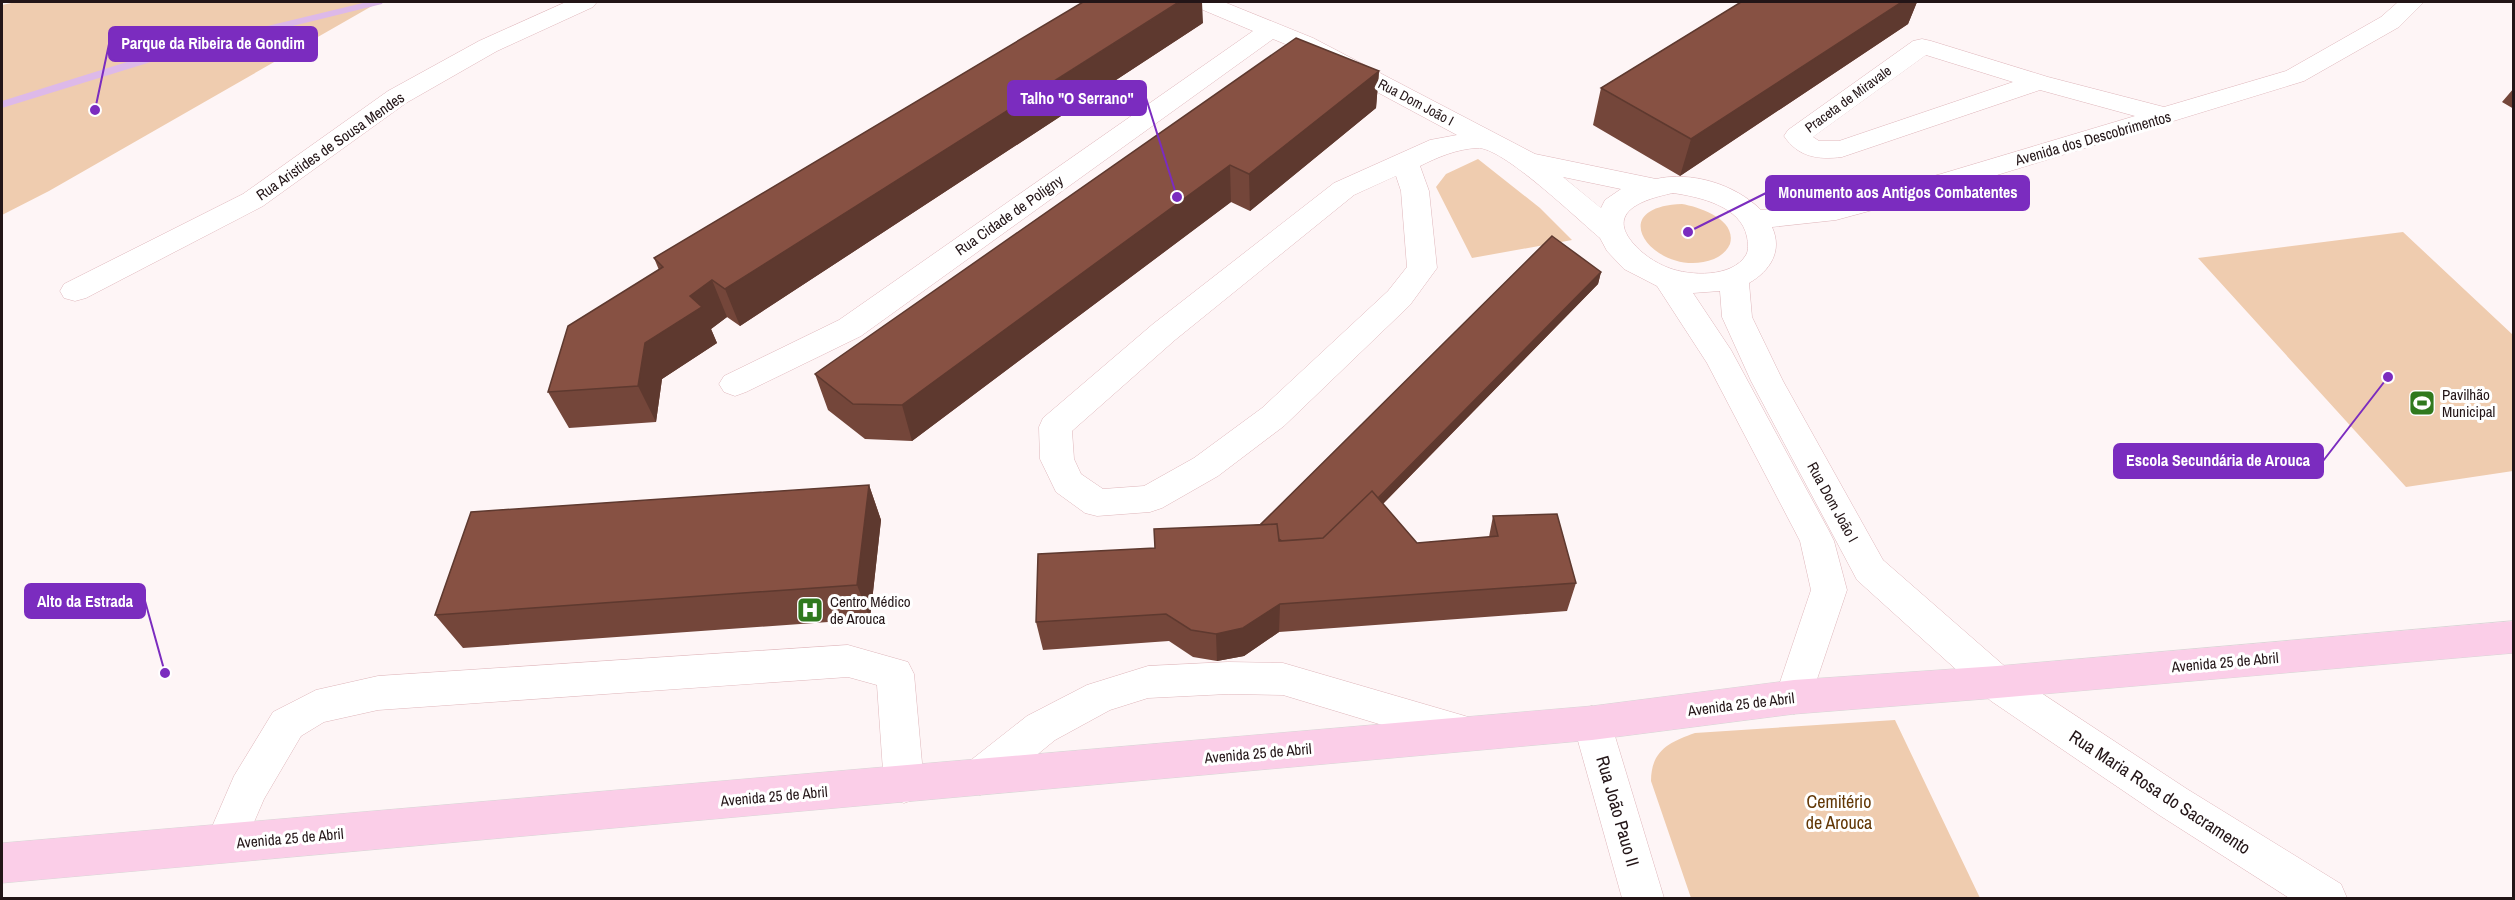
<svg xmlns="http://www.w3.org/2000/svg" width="2515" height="900" font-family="'Archivo Narrow',sans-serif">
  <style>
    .green { fill: #efccaf }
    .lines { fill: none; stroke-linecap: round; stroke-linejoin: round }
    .stream { fill: #ddb9e9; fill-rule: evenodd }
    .minor-casing { stroke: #dfb6bb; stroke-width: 1 }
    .major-casing { stroke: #d7d5d5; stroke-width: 1 }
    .minor { fill: #fff; fill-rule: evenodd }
    .major { fill: #fbcee8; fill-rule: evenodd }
    .wall { fill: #74463a }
    .shaded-wall { fill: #5e392f }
    .building { fill: #875143; stroke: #5e392f; stroke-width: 1.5 }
    .labels { text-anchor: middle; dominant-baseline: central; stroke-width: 6; stroke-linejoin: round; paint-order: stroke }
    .far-street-label { font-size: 14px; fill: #231517; stroke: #fff }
    .street-label { font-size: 15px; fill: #231517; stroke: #fff }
    .poi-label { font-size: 15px; fill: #231517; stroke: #fff; text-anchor: start }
    .near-street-label { font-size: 18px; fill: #231517; stroke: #fff }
    .near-park-label { font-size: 18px; fill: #623705; stroke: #fff }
    .leader { fill: none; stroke: #7b2cbf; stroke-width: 2 }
    .callout-dot { fill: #7b2cbf; stroke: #fff; stroke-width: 2 }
    .callout { fill: #7b2cbf; stroke: #7b2cbf; stroke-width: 2 }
    .callout-label { font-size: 16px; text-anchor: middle; font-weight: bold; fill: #fff }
  </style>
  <rect width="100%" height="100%" fill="#fef5f6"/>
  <path class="green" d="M16 2H379L49 191 2 215V5Z
    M1478 159 1540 208 1572 240 1472 258 1436 187 1446 174Z
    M1682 204C1699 207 1737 219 1730 244 1727 251 1721 256 1714 259 1659 281 1598 207 1682 204Z
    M2403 232 2513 335V471L2406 487 2198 258Z
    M1895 720 1980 898H1691L1651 781C1651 751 1669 742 1695 733Z"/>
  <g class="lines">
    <path class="stream" d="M367 2H383L382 4 167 57 2 108V101L159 52Z"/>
    <defs>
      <path id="minor" d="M566 2H597L593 7 497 51 406 103 263 206 86 298 75 301 64 298 60 291 64 284 243 194 388 91 479 41Z
        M1192 2H1224L1313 38 1535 154 1656 179C1691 171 1735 184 1761 210L1836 202 1941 174 2135 116 2040 90 1842 157C1818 160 1798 157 1784 136L1788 130 1913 41 1922 39 1931 41 2048 77 2164 107 2286 71 2381 17 2398 2H2424L2399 27 2304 81 1961 186 1836 220 1772 227C1783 251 1770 271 1749 283L1752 317 1783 381 1883 560 2017 677 2187 789 2341 884 2347 898H2289L2159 815 1991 701 1857 580 1751 381 1722 317 1720 291 1693 293 1731 350 1829 531 1834 541 1847 590 1807 709 1794 714 1781 709 1775 697 1811 590 1800 541 1707 363 1657 286 1624 269 1607 251 1600 238C1578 220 1502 146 1477 148 1457 149 1438 157 1420 166L1429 191 1437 268 1410 305 1284 426 1218 476 1162 508 1150 512 1097 516 1085 513 1056 492 1040 459 1039 427 1043 418 1153 324 1334 183 1430 140 1457 135 1295 48 1273 39 861 336 746 392 735 396 724 392 719 384 724 376 839 320 1253 31 1196 7ZM1926 55 2013 82 1839 141H1819L1813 137ZM1396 176 1401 191 1407 267 1388 291 1262 408 1194 458 1144 486 1103 489 1081 474 1074 459 1072 431 1175 340 1354 195ZM1563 177 1621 189 1605 200 1601 208ZM1673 193C1700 197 1741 206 1747 237 1748 243 1749 250 1746 255 1732 278 1690 276 1669 268 1655 263 1641 253 1632 242 1605 209 1650 198 1673 193Z
        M848 645 908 662 914 674 924 785 918 798 904 803 890 798 884 785 877 685 848 677 378 710 324 722 301 736 264 799 239 857 225 862 211 857 205 843 234 776 273 712 316 690 378 676Z
        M1228 662 1283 663 1465 716 1479 721 1484 733 1479 745 1465 750 1283 695 1228 694 1148 698 1110 710 1055 740 994 790 980 795 966 790 960 777 966 764 1027 716 1087 685 1148 666Z
        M1592 706 1606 711 1611 723 1664 898H1622L1573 723 1578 711Z"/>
      <path id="major" d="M2514 621V653L1997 698 1794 714 1592 740 2 883V843L1592 706 1794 680 1997 666Z"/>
    </defs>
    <use href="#minor" class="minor-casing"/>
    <use href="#major" class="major-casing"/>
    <use href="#minor" class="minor"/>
    <use href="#major" class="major"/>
  </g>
  <path class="wall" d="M1741 2H1917L1908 24 1680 176 1593 125 1601 88Z
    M1203 23 740 326 727 317 711 329 717 343 662 379 656 422 569 428 548 392 659 270 654 258Z
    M1379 71 1376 108 1250 211 1231 202 912 441 865 439 828 410 815 374Z
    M2514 88V109L2502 102Z
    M1601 272 1598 284 1383 504 1417 543 1489 537 1493 516 1576 583 1567 611 1279 632 1244 656 1217 661 1193 657 1169 641 1043 650 1036 622 1155 548 1260 525Z
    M869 485 881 520 870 619 463 648 435 615Z"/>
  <path class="shaded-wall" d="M1179 2H1202L1203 23 740 326 725 289Z
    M1902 2H1917L1908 24 1680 176 1691 139Z
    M1379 71 1376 108 1250 211 1249 174Z
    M1230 165 1231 202 912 441 902 405Z
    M1601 272 1598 284 1321 567 1322 556Z
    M712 280 727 317 711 329 717 343 662 379 656 422 638 386 645 343 690 296Z
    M869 485 881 520 870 619 857 585Z
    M1280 604 1279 632 1244 656 1217 661 1216 634Z"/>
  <path class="building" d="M1083 2H1179L725 289 712 280 690 296 702 307 645 343 638 386 548 392 568 326 663 267 654 258Z
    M1741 2H1902L1691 139 1601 88Z
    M1296 38 1379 71 1249 174 1230 165 902 405 853 404 815 374Z
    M1552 236 1601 272 1378 498 1372 491 1323 538 1282 541 1279 539 1277 524 1260 525Z
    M869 485 857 585 435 615 471 512Z
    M1372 491 1417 543 1498 536 1493 516 1557 514 1576 583 1280 604 1243 628 1216 634 1191 630 1166 614 1036 622 1038 554 1155 548 1154 529 1277 524 1279 541 1323 538Z"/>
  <defs>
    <symbol id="stadium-square" viewBox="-11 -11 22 22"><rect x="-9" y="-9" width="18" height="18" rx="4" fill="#30791e" stroke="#fff"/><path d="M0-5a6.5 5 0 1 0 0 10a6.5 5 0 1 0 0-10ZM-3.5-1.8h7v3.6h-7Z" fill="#fff"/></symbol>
    <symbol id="hospital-square" viewBox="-11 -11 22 22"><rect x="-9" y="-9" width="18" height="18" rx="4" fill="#30791e" stroke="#fff"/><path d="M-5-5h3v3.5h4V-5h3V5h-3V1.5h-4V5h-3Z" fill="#fff"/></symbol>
  </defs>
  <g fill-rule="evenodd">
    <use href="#stadium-square" x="2407" y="388" width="30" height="30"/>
    <use href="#hospital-square" x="795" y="595" width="30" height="30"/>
  </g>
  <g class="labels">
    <g class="far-street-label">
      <text transform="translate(1848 99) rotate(-36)">Praceta de Miravale</text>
      <text transform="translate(1416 102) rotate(28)">Rua Dom João I</text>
    </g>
    <g class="street-label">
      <text transform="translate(2093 138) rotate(-16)">Avenida dos Descobrimentos</text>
      <text transform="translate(330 146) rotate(-35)">Rua Aristides de Sousa Mendes</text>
      <text transform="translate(1009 215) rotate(-35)">Rua Cidade de Poligny</text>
      <text transform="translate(1833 502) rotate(61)">Rua Dom João I</text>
      <text transform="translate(2225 662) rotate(-5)">Avenida 25 de Abril</text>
      <text transform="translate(1741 704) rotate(-7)">Avenida 25 de Abril</text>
      <text transform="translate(1258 753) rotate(-5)">Avenida 25 de Abril</text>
      <text transform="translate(774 796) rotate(-5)">Avenida 25 de Abril</text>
      <text transform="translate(290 838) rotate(-5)">Avenida 25 de Abril</text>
    </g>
    <g class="poi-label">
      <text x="2442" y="394">Pavilhão<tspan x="2442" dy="17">Municipal</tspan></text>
      <text x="830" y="601">Centro Médico<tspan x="830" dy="17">de Arouca</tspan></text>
    </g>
    <g class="near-street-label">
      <text transform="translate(2160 792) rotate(33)">Rua Maria Rosa do Sacramento</text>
      <text transform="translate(1618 811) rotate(74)">Rua João Pauo II</text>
    </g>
    <g class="near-park-label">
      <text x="1839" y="801">Cemitério<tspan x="1839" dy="21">de Arouca</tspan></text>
    </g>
  </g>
  <path class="leader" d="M95 110L109 44M1177 197L1146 98M1688 232L1766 193M2388 377L2323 461M165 673L145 601"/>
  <g class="callout-dot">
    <circle cx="95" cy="110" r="6"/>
    <circle cx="1177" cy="197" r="6"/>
    <circle cx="1688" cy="232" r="6"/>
    <circle cx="2388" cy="377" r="6"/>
    <circle cx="165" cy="673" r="6"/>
  </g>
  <g class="callout">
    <rect x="109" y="27" width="208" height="34" rx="6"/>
    <rect x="1008" y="81" width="138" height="34" rx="6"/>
    <rect x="1766" y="176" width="263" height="34" rx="6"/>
    <rect x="2114" y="444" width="209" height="34" rx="6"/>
    <rect x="25" y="584" width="120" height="34" rx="6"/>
  </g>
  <g class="callout-label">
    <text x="213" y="49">Parque da Ribeira de Gondim</text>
    <text x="1077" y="104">Talho "O Serrano"</text>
    <text x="1898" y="198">Monumento aos Antigos Combatentes</text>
    <text x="2218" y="466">Escola Secundária de Arouca</text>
    <text x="85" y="607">Alto da Estrada</text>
  </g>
  <rect width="2515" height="900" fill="none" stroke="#231517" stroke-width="6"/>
</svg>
